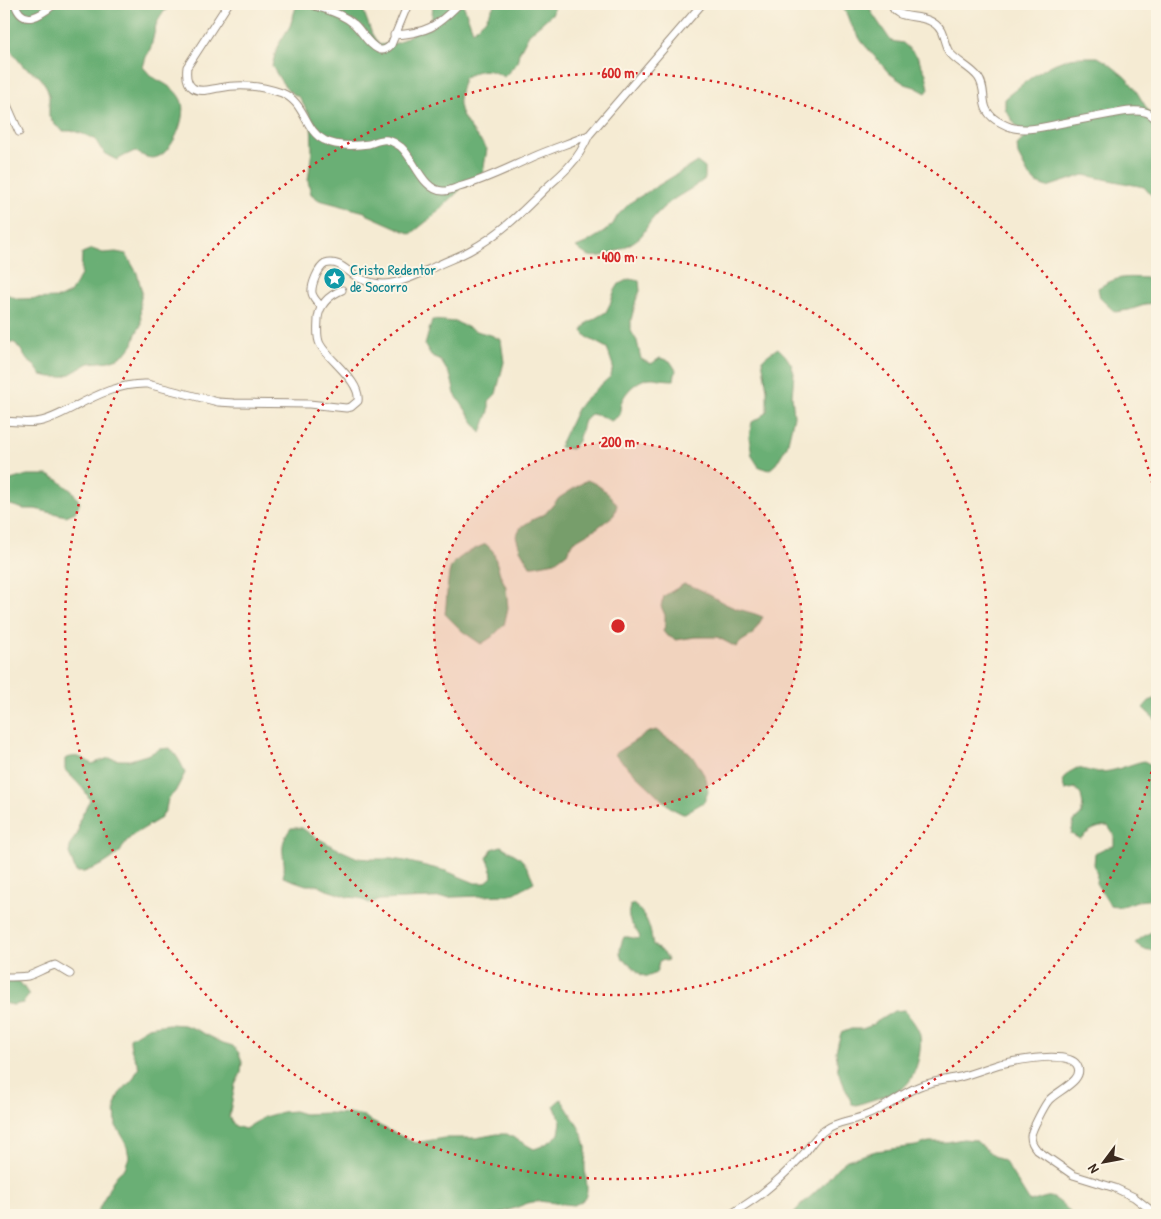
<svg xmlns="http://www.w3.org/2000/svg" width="1161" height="1219" font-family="'Patrick Hand',sans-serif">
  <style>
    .forest { fill: #6baf74; stroke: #536c49 }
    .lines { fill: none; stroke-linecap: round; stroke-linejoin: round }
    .street-casing { stroke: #988a78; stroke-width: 9 }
    .street { stroke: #fff; stroke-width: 7 }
    .ring { fill: none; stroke: #d62828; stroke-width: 2.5; stroke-dasharray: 2.5 5 }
    .labels { text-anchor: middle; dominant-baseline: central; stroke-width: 4; stroke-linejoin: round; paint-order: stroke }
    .culture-label { font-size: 15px; fill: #0d838f; stroke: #fcf5e5; text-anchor: start }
    .centre { fill: #d62828; stroke: #fcf5e5; stroke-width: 2.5 }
    .ring-label { font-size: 15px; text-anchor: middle; font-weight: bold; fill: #d62828; stroke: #fcf5e5; stroke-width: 4; stroke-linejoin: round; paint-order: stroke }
  </style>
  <rect width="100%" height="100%" fill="#fcf5e5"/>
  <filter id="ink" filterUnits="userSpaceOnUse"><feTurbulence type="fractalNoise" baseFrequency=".02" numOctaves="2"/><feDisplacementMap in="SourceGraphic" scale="10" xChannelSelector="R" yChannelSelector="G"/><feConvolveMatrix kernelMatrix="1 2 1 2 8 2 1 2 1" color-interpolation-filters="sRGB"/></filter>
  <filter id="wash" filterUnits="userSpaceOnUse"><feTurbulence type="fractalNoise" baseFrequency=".0096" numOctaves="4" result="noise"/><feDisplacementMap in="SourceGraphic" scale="20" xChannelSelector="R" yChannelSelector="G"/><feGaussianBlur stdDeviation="1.12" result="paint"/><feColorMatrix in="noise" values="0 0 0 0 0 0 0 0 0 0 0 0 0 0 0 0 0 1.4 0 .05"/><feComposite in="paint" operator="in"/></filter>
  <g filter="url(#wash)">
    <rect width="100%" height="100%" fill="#f5ebd3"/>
    <path class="forest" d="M4 4C14 4 27 6 36 4H172L161 15 156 25 151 47 146 57 143 67C146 70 148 73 151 76 162 83 175 87 181 100 188 115 173 152 157 157 150 160 141 155 135 151L126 155 117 160 107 155 101 149 95 139 83 134 73 131H63L55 125 49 116V95L46 86 40 77 23 66 4 42Z
      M297 4H361L372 34 379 45 397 43 417 31 431 28 433 4H463L473 31 485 20 495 4H554L553 13 529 34 519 53 517 63 504 77C488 68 480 68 464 78 462 86 458 96 459 105 461 120 478 137 487 149L483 173 462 188 431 218 411 234 366 214 365 212 319 200 311 194 308 181 312 150 311 119 300 98 289 91 281 81 272 66 277 47 290 26Z
      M841 4H868L872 13 891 41 903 43 917 56 926 74 929 89 926 93 915 87 905 84 889 73 862 42 850 23 847 15Z
      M1087 57H1098L1108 63 1125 77 1133 86 1157 125V203L1153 197 1144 187 1084 175 1047 187 1036 183 1028 174 1018 155 1017 145 1024 138 1005 109V98C1023 84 1042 67 1064 60 1071 57 1080 57 1087 57Z
      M697 162 705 168V179C693 189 678 195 666 205 660 210 655 216 650 222 647 226 645 231 642 235 632 245 603 260 589 256 584 254 579 250 576 247L586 243 604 232 613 224 618 215 631 202Z
      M1157 239V301L1129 310 1115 312 1100 298 1098 288C1118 276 1124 277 1147 278 1161 261 1154 258 1157 239Z
      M92 249 103 253 116 252 126 254 137 273 142 292 140 303 141 325 136 334 133 344 127 352 118 358 109 361 89 363 70 374 61 377H51L41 375 35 366 27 360 21 350 15 343 4 341V293L18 299 60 298 70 293 81 275 82 253Z
      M629 279 639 281 640 291 636 300 631 320V331L637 341 641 359 651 364 660 358 670 361 676 370 674 380C667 380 661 379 654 378 640 377 626 390 621 403 620 407 620 411 620 415L611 421 601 416 591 414 584 420 578 441 572 449 560 447H559L577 409 583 401 611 376 613 366 607 348 588 338 582 331 587 323 606 312 611 302 614 292 619 284Z
      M432 320 456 322 476 331 491 335 501 340 504 362 496 394 489 401V411L481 433 455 394 451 377 441 361 431 355 425 345Z
      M778 348 785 355 791 364 794 373 792 396 794 416 787 446 776 464 769 470 759 467 752 456 749 437 752 422 761 417 767 411V389L762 360 769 354Z
      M27 475H48L58 480 73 492 80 503 75 512 66 516 35 509H24L4 503V482Z
      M587 480C600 485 609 493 617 505L614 515 597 528 573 542 567 553 555 562 534 566H530L520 549 516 536 521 527 532 520 545 514 559 498Z
      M486 544 493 551 500 574 506 587 508 608 504 625 492 637 481 644 462 631 445 614C447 603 447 575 451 567 456 557 476 548 486 544Z
      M684 584C703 588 715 600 732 607 742 611 752 612 763 617L752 635 742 641 736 647 717 637H695L676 640 666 635 663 631 665 626V615L661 606 664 596Z
      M1157 698V721L1143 708 1149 701Z
      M656 730 667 738 679 744 694 758 706 778 708 792 704 802 683 814 671 808 614 754 647 733Z
      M170 748C177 756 182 764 185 773L175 792 168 799 166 809 161 818 133 835 125 843 120 852 111 859 102 865 84 872H76L69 853 71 843 78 833 79 821 90 800C84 787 74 780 65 770V759C77 754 81 757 92 764L109 758 119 760H130L150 754 159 749Z
      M1144 761 1157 768V899L1137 901 1120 907 1110 905 1096 883 1097 874 1094 865 1095 853 1105 848 1114 846V835L1108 826C1095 827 1090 830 1080 839L1071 834 1074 821 1081 815 1083 805 1081 795 1075 788 1065 790 1062 781 1068 773 1077 768C1084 769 1091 772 1097 772 1113 773 1129 764 1144 761Z
      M291 828H302L310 834 338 849 358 858 370 859H391L405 861 446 871 475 883H485L492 877 491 867 487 858 492 849 501 846C507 850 513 853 519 857 526 863 530 873 534 882L515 893 505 895 380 900 369 903 359 898 348 897 327 890 317 885H306L283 877C288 857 275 849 291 828Z
      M631 904H633C648 916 650 927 653 945L665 954 668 960 666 961 662 960 659 961 657 972C639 985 636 964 622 959 618 953 621 943 624 937H628L638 939 640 937C634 924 624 921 631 904Z
      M1157 929V951L1143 949 1135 943C1142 937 1149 933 1157 929Z
      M17 979 23 986 29 995 23 1003 13 1005 4 1003V980Z
      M904 1010C909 1016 916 1024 919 1032 924 1046 916 1078 904 1087 891 1096 872 1099 857 1105L852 1104 838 1071 836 1051 841 1033 851 1029H862L870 1026 894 1011Z
      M168 1024 184 1025 195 1029 223 1043 233 1046 239 1053 242 1062 241 1073 235 1085 229 1117 235 1126 245 1129 264 1117 282 1112 294 1111 304 1114 327 1113 354 1114 364 1116 372 1122 415 1143 444 1138H476L497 1134H507L534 1149C544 1146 552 1141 559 1134L561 1122 554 1105 561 1099C570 1114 583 1130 586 1147 587 1156 584 1162 585 1170 586 1185 593 1200 573 1205L538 1201 528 1203 496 1215H97V1213L112 1182 118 1174 125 1168 129 1157 127 1147 123 1137 116 1126 115 1105 119 1094 133 1079 139 1067C134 1055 130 1052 130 1038L148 1027Z
      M963 1139 975 1140 994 1156 1005 1162 1030 1202C1035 1201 1046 1196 1050 1197 1056 1197 1069 1210 1072 1215H792L800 1206 822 1186 837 1168 847 1160 876 1151 916 1146 929 1142H947Z"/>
  </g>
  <g filter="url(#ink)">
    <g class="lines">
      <defs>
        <path id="street" d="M15 4C23 28 41 15 55 4
          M228 4 187 67C186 75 186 83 193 88 200 93 211 89 219 88 239 84 262 86 282 93 306 103 304 130 324 140 337 147 355 146 369 144 375 142 381 139 387 140 392 141 397 144 401 147 414 158 423 192 444 191 449 191 455 188 459 187 485 180 508 168 533 157 551 149 570 143 589 135
          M311 4C325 10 342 13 354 24 362 31 367 44 378 49 383 52 387 49 391 45L408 4
          M892 4C894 24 929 9 941 31 944 37 945 46 949 52 957 62 970 67 978 77 989 92 977 107 996 120 1001 123 1008 127 1014 128 1030 131 1047 126 1063 123 1079 120 1095 117 1111 114 1122 112 1134 109 1145 112 1150 113 1154 117 1157 121
          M394 35C427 33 436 27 459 4
          M4 98 19 132
          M321 306C317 302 313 298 312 293 311 285 318 268 325 264 341 259 348 274 361 279 368 282 377 284 384 284 402 283 419 274 434 267 446 261 458 257 469 251 499 235 520 214 543 191 552 182 563 174 571 164 579 156 584 146 589 135L702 4
          M4 421C17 422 29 424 42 421 54 418 64 412 74 407 96 395 121 383 147 384L218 402 234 403 309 404 346 408 351 407 358 401C361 381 329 361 320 344 316 337 318 326 318 318 320 303 330 295 342 290
          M4 977C12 977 20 977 28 976 37 973 45 968 55 965L70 974
          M730 1215C740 1208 751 1202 761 1194 775 1183 788 1171 800 1158 809 1149 814 1137 825 1130 837 1121 853 1121 867 1115 886 1108 901 1093 920 1086 933 1081 947 1080 960 1077 974 1073 987 1068 1000 1064 1015 1061 1068 1050 1077 1065 1086 1080 1057 1091 1049 1100 1045 1104 1031 1131 1031 1136 1031 1142 1033 1145 1037 1150L1073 1175 1115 1188 1134 1197 1157 1215"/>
      </defs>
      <use href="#street" class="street-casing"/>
      <use href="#street" class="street"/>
    </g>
  </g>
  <circle cx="618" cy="626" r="184" fill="#d62828" fill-opacity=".12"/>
  <g class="ring">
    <circle cx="618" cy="626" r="184"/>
    <circle cx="618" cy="626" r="369"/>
    <path d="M1157 750A553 553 0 1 1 1157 502"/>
  </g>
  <defs>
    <symbol id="sight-disc" viewBox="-11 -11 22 22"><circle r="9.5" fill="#0f9aa8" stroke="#fcf5e5"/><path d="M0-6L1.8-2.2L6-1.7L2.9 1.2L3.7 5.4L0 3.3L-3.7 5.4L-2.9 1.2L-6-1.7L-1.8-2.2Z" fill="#fff"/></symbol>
  </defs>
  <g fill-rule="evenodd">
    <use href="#sight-disc" x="322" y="266" width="25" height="25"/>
  </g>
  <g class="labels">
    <g class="culture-label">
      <text x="350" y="269">Cristo Redentor<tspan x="350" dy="17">de Socorro</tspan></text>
    </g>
  </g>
  <circle cx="618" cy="626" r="8" class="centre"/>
  <g class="ring-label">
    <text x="618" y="78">600 m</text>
    <text x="618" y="262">400 m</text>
    <text x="618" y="447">200 m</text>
  </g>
  <rect width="1161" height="1219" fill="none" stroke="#fcf5e5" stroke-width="20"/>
  <g transform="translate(1104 1162) rotate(238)" stroke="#fcf5e5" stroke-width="4" paint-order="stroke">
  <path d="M0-4L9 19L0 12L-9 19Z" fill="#3b2a1e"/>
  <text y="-8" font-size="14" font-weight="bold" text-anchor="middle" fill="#3b2a1e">N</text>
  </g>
</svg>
